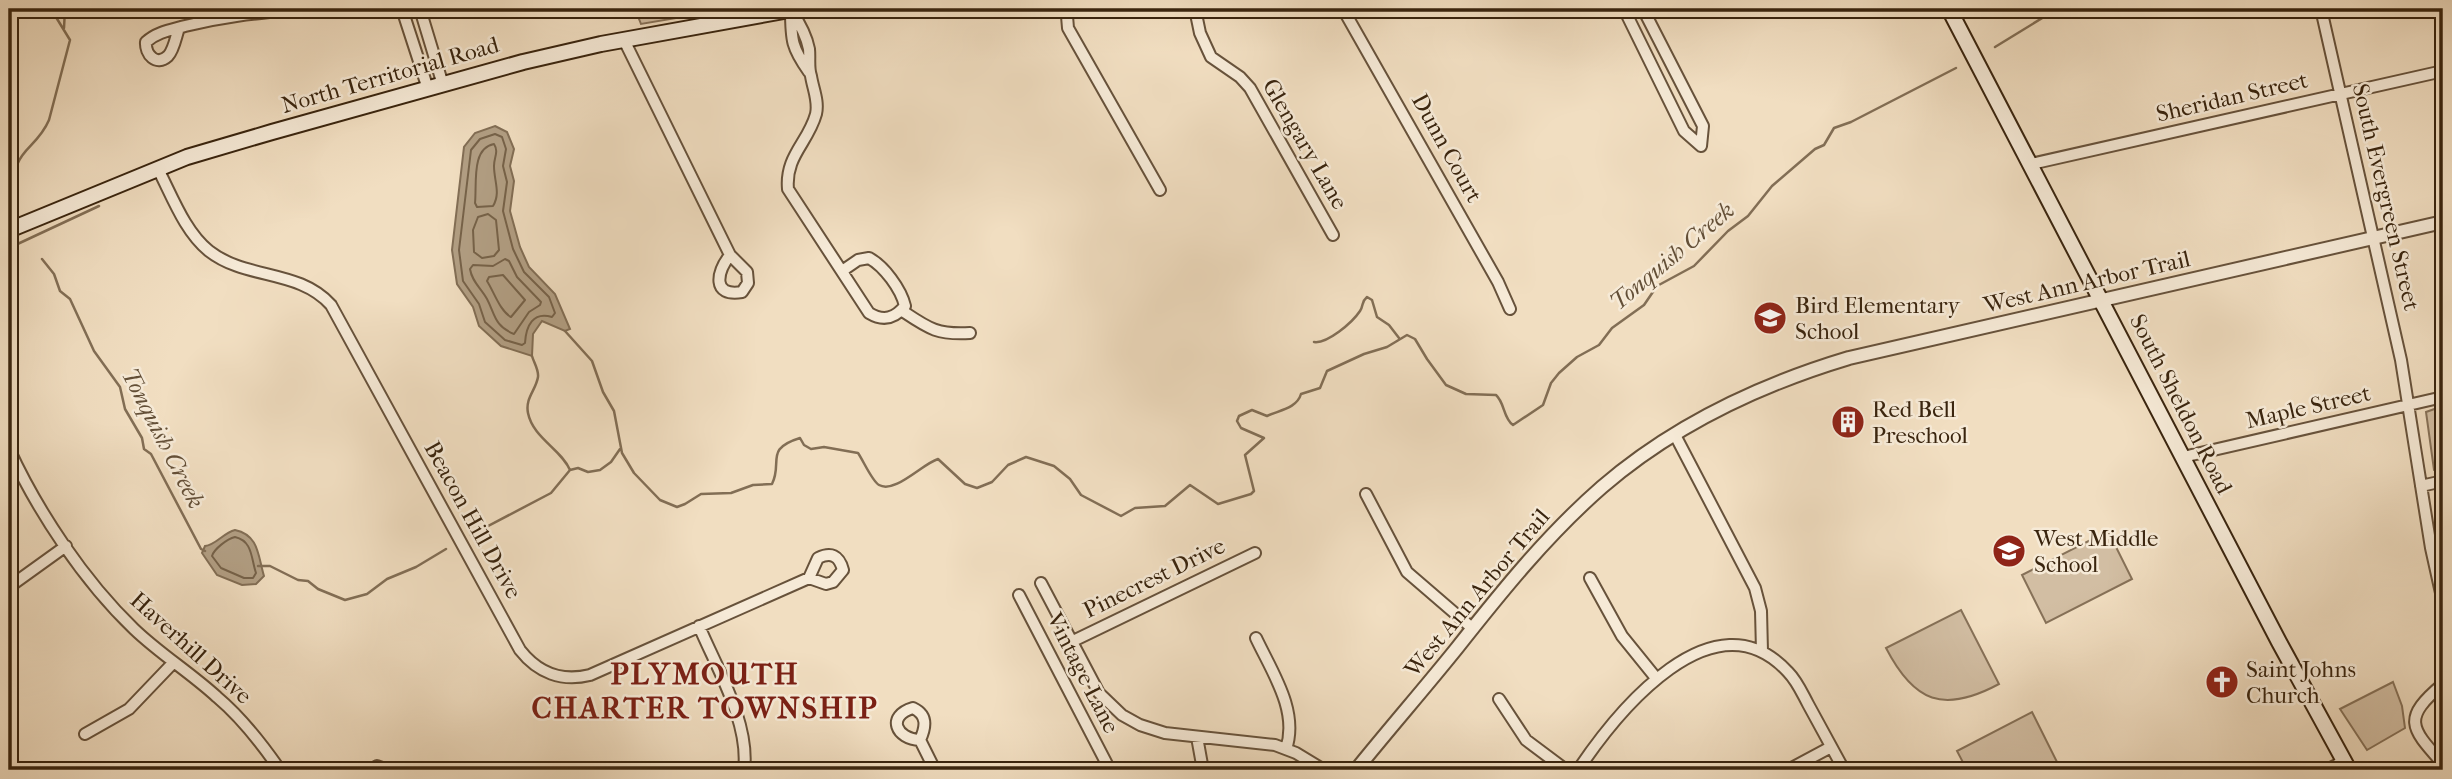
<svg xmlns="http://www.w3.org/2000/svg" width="2452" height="779" font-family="'IM FELL French Canon',serif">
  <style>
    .green { fill: #d2bea3; stroke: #867158; stroke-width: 2 }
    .water { fill: #b29f84; stroke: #826e55; stroke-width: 2 }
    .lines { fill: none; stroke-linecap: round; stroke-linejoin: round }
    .shore { stroke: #766249; stroke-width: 2 }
    .stream { stroke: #826e55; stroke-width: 2.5 }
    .minor-casing { stroke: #67523b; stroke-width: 14 }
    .tertiary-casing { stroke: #67523b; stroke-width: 16 }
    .secondary-casing { stroke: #39240e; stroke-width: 18 }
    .minor { stroke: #f6ead7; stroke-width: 10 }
    .tertiary { stroke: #f6ead7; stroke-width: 12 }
    .secondary { stroke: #f6ead7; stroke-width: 14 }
    .labels { text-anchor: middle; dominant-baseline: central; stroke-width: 5; stroke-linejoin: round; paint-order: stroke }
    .street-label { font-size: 23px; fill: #39240e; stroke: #f6ead7 }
    .poi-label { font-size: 23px; fill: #39240e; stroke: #f6ead7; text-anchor: start }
    .water-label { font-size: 24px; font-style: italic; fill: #634f37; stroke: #f6ead7 }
    .district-label { font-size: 30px; font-weight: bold; letter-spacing: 2px; fill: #7a1f14; stroke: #f6ead7 }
  </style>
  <rect width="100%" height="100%" fill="#f1dec1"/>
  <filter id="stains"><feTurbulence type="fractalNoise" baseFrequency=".00286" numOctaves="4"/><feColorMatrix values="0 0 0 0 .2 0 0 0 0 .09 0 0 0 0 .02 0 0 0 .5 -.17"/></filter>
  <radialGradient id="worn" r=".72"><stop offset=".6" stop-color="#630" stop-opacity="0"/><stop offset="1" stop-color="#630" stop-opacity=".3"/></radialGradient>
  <path class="green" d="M635 9H704L706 13 641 24Z
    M2443 406V472L2434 470 2426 412Z
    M2108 531 2132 579 2046 623 2022 575Z
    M1961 610 1999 684C1943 714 1914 702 1886 648Z
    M2393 682 2402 706 2405 728 2367 750 2340 709Z
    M2032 712 2061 770H1967L1957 751Z"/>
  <path class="water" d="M495 126 507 132 514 149 510 166 514 181 510 211 520 247 529 267 555 294 570 329 565 331 542 321 533 334 532 356 501 346 479 326 473 307 457 284 452 250 464 147 475 133Z
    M235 530C259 535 258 556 264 576L256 584 242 585 217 575 202 553 205 546C216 545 223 533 235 530Z"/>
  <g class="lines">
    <path class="shore" d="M495 134 502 137 506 149 503 166 507 182 503 211 513 249 524 272 549 297 555 313 552 317C533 311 526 326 525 343L522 345 505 340 485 322 479 304 463 281 459 250 471 150 480 139Z
      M494 144C499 152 494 157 494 166 494 181 501 193 493 206L477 207 475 203C477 184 471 148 494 144Z
      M488 214 496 220 499 250 494 256 482 258 474 252 473 230 478 217Z
      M505 259 509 261 517 277 541 302 540 305 529 312 514 334C494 326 495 314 487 299 481 288 472 282 470 269L473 265 493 266Z
      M503 275 525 300 511 317C500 311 494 292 487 281L489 277Z
      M235 537C253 541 251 559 256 573L253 578H244L221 568 212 556C214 549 227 539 235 537Z"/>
    <path class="stream" d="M64 28 65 9
      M1995 47 2057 9
      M17 196C8 148 35 153 49 120L70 40 51 9
      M9 248 99 206
      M42 259 54 274 60 291 70 299 94 351 120 387 125 409 142 438 144 449 151 454 201 549 205 551
      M565 331 592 361 603 392 614 411 622 453 634 473 660 500 677 507 685 504 701 494 731 493 753 485 772 484C783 462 764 449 800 438L804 445 811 449 824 447 858 453C863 460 872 481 879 485 895 494 922 464 938 459L965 484 977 488 992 482 1008 465 1026 457 1054 466 1070 479 1081 495 1121 516 1135 508 1165 506 1190 485 1218 504 1251 494 1254 491 1245 455 1264 438 1241 428 1237 421 1239 416 1252 410 1267 416C1280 410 1297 408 1301 394L1320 388 1327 371 1364 354 1387 347 1407 335 1415 339 1427 359 1446 385 1466 394 1496 395C1505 403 1503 418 1513 425L1543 405 1551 383 1559 373 1577 357 1599 345 1612 328 1644 305 1657 286 1694 266 1728 231 1748 216 1772 186 1815 149 1824 145 1834 128 1851 122 1956 68
      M1314 342C1327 344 1352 323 1360 311 1364 305 1361 302 1367 297L1372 300 1377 317 1389 325 1399 338
      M532 356C534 363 539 370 538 377 536 390 525 398 528 413 533 438 561 449 570 470
      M471 535 551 493 570 470 578 468 588 472 600 470 611 462 620 449
      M258 566H270L298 580 308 581 318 589 345 600 367 594 387 579 416 567 446 549"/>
    <defs>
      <path id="minor" d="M402 9 428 89
        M420 9 443 85
        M1073 9 1067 16 1068 28 1160 190
        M1195 9 1200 33 1211 57 1240 77 1250 88 1333 235
        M1343 9 1498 282 1510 309
        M1624 9 1684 131 1701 146
        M1643 9 1703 126 1701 146
        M2321 9 2401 360 2431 548 2443 602
        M791 10C799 22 806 34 809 49 810 58 808 68 811 76 813 89 819 101 816 114 808 143 785 156 788 189L869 313C884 322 895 318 905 306 901 289 884 266 869 258L858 260 842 271
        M791 10C791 41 792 48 809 72
        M179 28C176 36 174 50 168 56 156 67 145 54 146 42 157 32 171 30 185 26 228 15 260 13 303 9
        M624 40 730 255 747 272 748 283 742 292C711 297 717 272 730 255
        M2031 164 2443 71
        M158 169C172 196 185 232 209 251 246 280 299 269 331 305L520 650C538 673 562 682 590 675L809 578 826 584 833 582 843 570C839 555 831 552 818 558L809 578
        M901 310C928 328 936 335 970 333
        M1675 435 1755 588 1761 611 1762 651
        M9 449C38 512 84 581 134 629 160 654 191 673 217 697 242 718 262 744 280 770
        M2183 457 2443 397
        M2421 486 2443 481
        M1366 494 1407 572 1472 628
        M1590 578 1622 636 1656 678
        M1041 583 1099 693 1122 715 1140 725 1165 733 1275 745 1296 753 1324 770
        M9 587 66 546
        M1019 595 1110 770
        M699 626C717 669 750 723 744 770
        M1256 638C1272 672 1299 711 1286 749
        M1071 642 1255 553
        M2443 684C2401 719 2411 728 2443 764
        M1499 699 1526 740 1566 770
        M85 734 129 709 173 663
        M1197 737 1203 770
        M920 740C896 739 886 716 913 708 928 715 926 727 920 740L935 770
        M372 770 377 766 388 770
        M1578 770C1617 712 1714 591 1788 672 1797 681 1802 693 1808 704 1820 726 1832 748 1844 770
        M1788 770 1831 747
        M2327 770 2344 761"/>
      <path id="tertiary" d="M1356 770C1389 729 1424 689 1457 648 1502 591 1547 535 1602 487 1674 425 1759 385 1849 358L2443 222"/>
      <path id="secondary" d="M1949 9 2279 642 2349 770
        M9 230 187 157 272 132 523 62 601 44 795 9"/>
    </defs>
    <use href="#minor" class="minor-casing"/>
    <use href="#tertiary" class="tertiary-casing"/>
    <use href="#secondary" class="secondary-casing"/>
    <use href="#minor" class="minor"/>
    <use href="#tertiary" class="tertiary"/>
    <use href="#secondary" class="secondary"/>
  </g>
  <defs>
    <symbol id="school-disc" viewBox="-11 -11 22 22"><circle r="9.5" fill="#8f2418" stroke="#f6ead7"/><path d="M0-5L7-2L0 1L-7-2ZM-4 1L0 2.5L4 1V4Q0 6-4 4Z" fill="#fff"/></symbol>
    <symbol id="building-disc" viewBox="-11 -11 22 22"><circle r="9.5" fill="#8f2418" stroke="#f6ead7"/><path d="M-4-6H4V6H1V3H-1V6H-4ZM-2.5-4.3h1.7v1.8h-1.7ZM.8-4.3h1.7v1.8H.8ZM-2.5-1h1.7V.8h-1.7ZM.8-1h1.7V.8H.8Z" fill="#fff"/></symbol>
    <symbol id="church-disc" viewBox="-11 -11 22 22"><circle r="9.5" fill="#8f2418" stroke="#f6ead7"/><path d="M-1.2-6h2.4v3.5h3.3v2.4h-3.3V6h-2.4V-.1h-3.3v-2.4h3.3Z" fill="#fff"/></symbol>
  </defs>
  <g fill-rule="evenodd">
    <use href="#school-disc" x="1751" y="299" width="38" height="38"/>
    <use href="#building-disc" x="1829" y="403" width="38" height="38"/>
    <use href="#school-disc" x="1990" y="532" width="38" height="38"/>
    <use href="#church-disc" x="2203" y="663" width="38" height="38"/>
  </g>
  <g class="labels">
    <g class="street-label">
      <text transform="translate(390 75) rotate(-16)">North Territorial Road</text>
      <text transform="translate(2232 97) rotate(-13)">Sheridan Street</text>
      <text transform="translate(1305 144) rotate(60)">Glengary Lane</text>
      <text transform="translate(1447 148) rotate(61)">Dunn Court</text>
      <text transform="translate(2386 197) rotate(77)">South Evergreen Street</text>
      <text transform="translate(2087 282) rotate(-13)">West Ann Arbor Trail</text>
      <text transform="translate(2181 404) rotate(63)">South Sheldon Road</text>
      <text transform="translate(2308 407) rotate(-13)">Maple Street</text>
      <text transform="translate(473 520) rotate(61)">Beacon Hill Drive</text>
      <text transform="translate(1154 578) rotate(-26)">Pinecrest Drive</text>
      <text transform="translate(1477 593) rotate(-50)">West Ann Arbor Trail</text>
      <text transform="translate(191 648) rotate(42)">Haverhill Drive</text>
      <text transform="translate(1083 673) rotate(63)">Vintage Lane</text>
    </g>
    <g class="poi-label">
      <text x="1795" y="305">Bird Elementary<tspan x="1795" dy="26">School</tspan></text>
      <text x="1872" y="409">Red Bell<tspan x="1872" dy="26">Preschool</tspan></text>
      <text x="2034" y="538">West Middle<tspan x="2034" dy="26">School</tspan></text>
      <text x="2246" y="669">Saint Johns<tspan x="2246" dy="26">Church</tspan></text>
    </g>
    <g class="water-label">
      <text transform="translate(1672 256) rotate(-40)">Tonquish Creek</text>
      <text transform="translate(163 438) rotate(63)">Tonquish Creek</text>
    </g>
    <g class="district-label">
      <text x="705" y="674">PLYMOUTH<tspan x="705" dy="34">CHARTER TOWNSHIP</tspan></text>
    </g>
  </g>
  <rect width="2452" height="779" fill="none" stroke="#f1dec1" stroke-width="35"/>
  <rect x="10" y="10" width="2431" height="758" fill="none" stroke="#39240e" stroke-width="3.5"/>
  <rect x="18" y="18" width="2417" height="744" fill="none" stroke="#39240e" stroke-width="2"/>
  <rect width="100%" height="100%" filter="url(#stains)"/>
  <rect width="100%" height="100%" fill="url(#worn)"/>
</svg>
